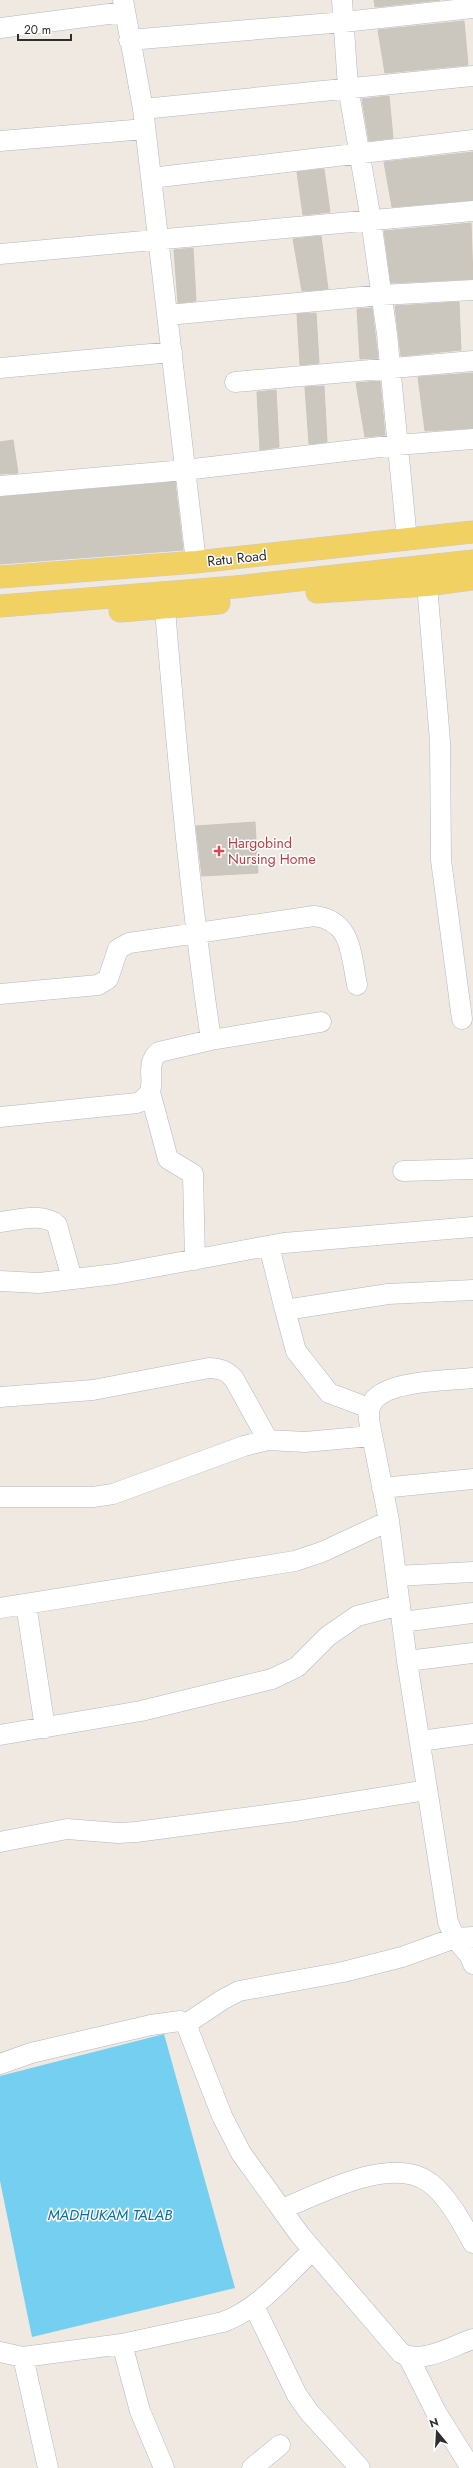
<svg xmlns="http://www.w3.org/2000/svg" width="473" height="2468" font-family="Jost,sans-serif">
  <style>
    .water { fill: #75cff0 }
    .building { fill: #cbc7bf; stroke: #cbc5ba }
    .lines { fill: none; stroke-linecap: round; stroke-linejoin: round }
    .street-casing { stroke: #b4b7c1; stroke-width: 21 }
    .primary-casing { stroke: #c9c9c9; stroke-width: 23 }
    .street { stroke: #fff; stroke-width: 20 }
    .primary { stroke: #f2d163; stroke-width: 22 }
    .health-dot { fill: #e0444e; stroke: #fff; stroke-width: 1.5 }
    .labels { text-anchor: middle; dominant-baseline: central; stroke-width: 3; stroke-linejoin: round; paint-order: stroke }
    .street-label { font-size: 14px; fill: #2e2e2e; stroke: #fff }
    .health-label { font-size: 14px; fill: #be3a42; stroke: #fff; text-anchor: start }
    .water-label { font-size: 15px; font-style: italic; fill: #0d6fa3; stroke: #fff }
  </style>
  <rect width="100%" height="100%" fill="#efe9e1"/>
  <path class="water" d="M164 2034 235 2288 32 2337 0 2181V2076Z"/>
  <path class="building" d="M374 0H440L375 7Z
    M464 21 468 65 385 73 378 30Z
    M389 96 393 138 369 141 362 99Z
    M473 152V200L392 207 384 162Z
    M324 169 330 212 303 215 297 172Z
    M471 223 473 279 391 283 384 231Z
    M321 236 328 289 302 291 293 239Z
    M193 248 196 301 178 303 174 250Z
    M459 302 461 350 401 356 395 306Z
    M372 308 378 358 360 359 357 309Z
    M316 313 319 363 300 365 297 314Z
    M473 373V428L425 431 418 377Z
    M380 381 385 435 365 437 356 383Z
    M324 386 327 442 309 444 305 387Z
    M276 390 279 447 260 450 257 392Z
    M13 440 18 473 0 474V442Z
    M175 482 183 550 0 564V497Z
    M255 822 258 873 202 876 196 826Z"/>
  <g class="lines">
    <defs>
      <path id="street" d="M123 0 143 109 196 562
        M342 0 348 87 371 220 387 334 407 540
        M0 28 124 12
        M129 40 344 22 473 8
        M143 109 473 76
        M0 141 145 129
        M151 178 473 140
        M0 254 473 211
        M168 315 382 295 473 290
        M0 368 172 352
        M235 382 473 361
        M0 486 185 470 397 445 473 439
        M427 585 440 741 441 860 462 1019
        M0 994 98 985 108 979 118 949 129 943 314 916C352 920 351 955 357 985
        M211 1040 321 1022
        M150 1092 168 1159 193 1174 195 1260
        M0 1117 137 1103C165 1090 140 1068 159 1052L211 1040C190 897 177 753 165 609
        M403 1171 473 1169
        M0 1222C16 1220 44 1212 57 1225L72 1279
        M269 1246 285 1310
        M0 1281 39 1283 116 1274 284 1243 473 1227
        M473 1378C449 1381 390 1380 374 1400 369 1407 369 1412 369 1420L389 1521 407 1661 448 1922 455 1938 473 1937
        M0 1397 93 1390 209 1368C221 1369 226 1370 234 1379L268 1440
        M369 1408 329 1393 296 1351 285 1310 388 1294 473 1290
        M382 1488 473 1479
        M0 1497H93L113 1494 244 1446 268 1440 305 1442 371 1436
        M396 1576 473 1572
        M26 1604 45 1728
        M0 1608 295 1561 322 1552 389 1521
        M402 1622 473 1613
        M407 1661 473 1653
        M0 1735 141 1711 272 1679 297 1667 328 1636 357 1616 400 1605
        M420 1741 473 1734
        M0 1842 67 1829 118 1833 136 1832 296 1811 427 1790
        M186 2024 222 2000 239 1991 343 1972 402 1957 455 1938 470 1956 473 1964
        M0 2064 31 2053 151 2025 180 2021 186 2024 222 2116 241 2153 300 2235 401 2353C421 2365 452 2346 473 2339
        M282 2209C320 2194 392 2154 430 2183 447 2195 463 2224 473 2243
        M254 2306 297 2395 309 2412 360 2468
        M122 2344 140 2411 164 2468
        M0 2352 23 2357 122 2344 223 2322C259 2309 285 2276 313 2250
        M23 2357 48 2468
        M409 2358 436 2412 471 2468
        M252 2468 280 2445"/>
      <path id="primary" d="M0 577 196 562 473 532
        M317 592 427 585 473 579
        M0 606 235 587 473 561
        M120 611 219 603"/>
    </defs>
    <use href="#street" class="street-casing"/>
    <use href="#primary" class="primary-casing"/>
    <use href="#street" class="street"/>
    <use href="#primary" class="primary"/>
  </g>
  <path class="health-dot" d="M217 845h4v4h4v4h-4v4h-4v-4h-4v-4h4z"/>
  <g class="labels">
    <g class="street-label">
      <text transform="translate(237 558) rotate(-6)">Ratu Road</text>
    </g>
    <g class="health-label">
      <text x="228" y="843">Hargobind<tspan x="228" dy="16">Nursing Home</tspan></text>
    </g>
    <g class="water-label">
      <text x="110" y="2215">MADHUKAM TALAB</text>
    </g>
  </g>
  <g transform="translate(437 2432) rotate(342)" stroke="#ffffff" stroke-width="3" paint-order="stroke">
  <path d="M0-3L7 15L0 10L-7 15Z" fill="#2e2e2e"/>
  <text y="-6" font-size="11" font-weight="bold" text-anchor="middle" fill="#2e2e2e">N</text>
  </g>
  <path d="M18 34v6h53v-6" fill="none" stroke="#2e2e2e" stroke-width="2"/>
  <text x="24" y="34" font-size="12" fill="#2e2e2e" stroke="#ffffff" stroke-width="3" paint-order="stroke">20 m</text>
</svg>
